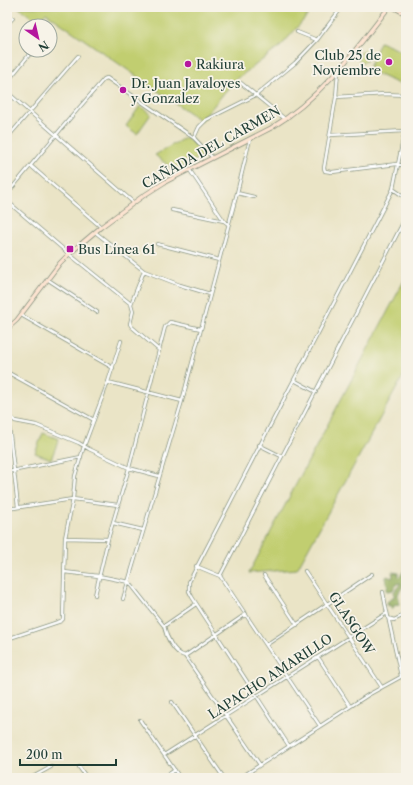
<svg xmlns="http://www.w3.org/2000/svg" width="413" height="785" font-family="'Libre Caslon Text',serif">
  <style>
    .green { fill: #c1ce6f; stroke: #708652 }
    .forest { fill: #98b162; stroke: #5c774b }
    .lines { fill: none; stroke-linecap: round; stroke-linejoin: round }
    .street-casing { stroke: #84907d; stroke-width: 4 }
    .secondary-casing { stroke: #84907d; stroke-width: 5 }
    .street { stroke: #fff; stroke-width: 2.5 }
    .secondary { stroke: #fde4d1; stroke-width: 3.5 }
    .poi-dot { fill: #b5179e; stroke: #f7f3e8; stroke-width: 1.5 }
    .labels { text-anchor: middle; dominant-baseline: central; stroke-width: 3.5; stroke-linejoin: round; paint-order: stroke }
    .poi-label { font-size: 13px; fill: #1f3d34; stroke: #f7f3e8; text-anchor: start }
    .street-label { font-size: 13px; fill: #1f3d34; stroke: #f7f3e8 }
  </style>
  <rect width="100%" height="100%" fill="#f7f3e8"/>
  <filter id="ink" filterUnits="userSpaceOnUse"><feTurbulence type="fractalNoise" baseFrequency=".025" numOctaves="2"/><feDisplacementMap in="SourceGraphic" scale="8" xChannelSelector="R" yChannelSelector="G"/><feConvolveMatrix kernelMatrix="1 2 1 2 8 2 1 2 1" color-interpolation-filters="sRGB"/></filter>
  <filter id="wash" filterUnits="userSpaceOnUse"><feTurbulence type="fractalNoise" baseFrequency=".012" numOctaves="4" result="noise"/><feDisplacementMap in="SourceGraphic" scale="16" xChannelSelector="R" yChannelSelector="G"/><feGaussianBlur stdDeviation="0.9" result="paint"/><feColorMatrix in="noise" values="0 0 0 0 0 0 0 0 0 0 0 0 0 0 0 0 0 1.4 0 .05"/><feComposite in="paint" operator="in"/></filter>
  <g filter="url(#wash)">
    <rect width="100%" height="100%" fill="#eae4c6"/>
    <path class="green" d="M18 7H315L281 46 234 81 201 121 46 13 38 22Z
      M380 42 406 53V87L368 70Z
      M364 49 371 54 363 63 356 58Z
      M140 106 151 114 137 134 126 126Z
      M186 137 206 154 175 171 155 155Z
      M406 277V371L297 569 249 573Z
      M43 433 59 439 51 459 35 453Z"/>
    <path class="forest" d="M406 567V577L404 579 405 583 398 594 399 604 398 605 394 604V607L392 609 390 605 388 606 387 602 394 597V592L401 583 396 584 393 590 387 591 386 589 388 586 386 582V577L387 576 392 578 393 576 392 572 399 573 398 575 400 577Z"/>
  </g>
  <g filter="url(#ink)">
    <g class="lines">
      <defs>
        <path id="street" d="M7 24 13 18
          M297 32 317 40
          M338 71 336 97 324 168 325 171 332 172 397 164 406 166
          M7 82 33 50
          M241 83 285 119
          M7 92 134 203
          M336 97 385 94 406 95
          M330 135 405 131
          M7 138 78 56
          M194 138 199 127 206 120 256 95 295 63 317 40 342 7
          M31 166 101 227
          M189 169 224 221
          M393 189 406 198
          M237 193 254 197
          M7 194 66 123 104 79 107 78 194 138 212 157
          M7 201 69 254 131 304 133 311 130 324 132 327 159 350
          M172 210 224 221 228 224
          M95 232 144 271 180 285 210 294
          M157 244 219 260
          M47 279 97 312
          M131 304 144 271
          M21 315 113 368
          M7 372 94 420
          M294 380 316 392
          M108 382 182 401
          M7 414 15 421 36 425 79 443 89 449 129 468 159 476
          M8 417 18 507
          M259 445 281 456
          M404 447 406 448
          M7 472 81 457
          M7 509 73 499 118 505
          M113 523 143 530
          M65 538 108 539
          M196 566 220 576
          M305 571 381 686
          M64 572 99 576 129 582 164 626C166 636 173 653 185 656L260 765
          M264 575 297 625
          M220 576 406 217
          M220 576 320 726
          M95 595 108 539 129 468 165 327 170 322 201 329
          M123 599 182 401 237 193 250 139
          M387 612 401 676
          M388 618 394 620 406 614
          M164 626 196 604
          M7 639 61 621 63 619 65 538 73 499 75 476 84 446 108 382 121 341
          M266 645 372 574
          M185 656 246 614
          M318 657 350 706
          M172 702 224 778
          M140 720 180 778
          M289 746 192 597 189 591V582L393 189 406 125
          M164 755 387 613 383 592
          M79 767 87 778
          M31 778 51 767
          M163 778 175 770
          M240 778 368 695 406 674"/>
        <path id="secondary" d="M393 7 406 14
          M7 329 17 320 60 263 69 254 101 227 143 196 165 182 271 128C320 99 355 51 389 7"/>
      </defs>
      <use href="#street" class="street-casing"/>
      <use href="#secondary" class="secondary-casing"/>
      <use href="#street" class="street"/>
      <use href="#secondary" class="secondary"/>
    </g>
  </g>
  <g class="poi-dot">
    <circle cx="389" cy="62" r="4"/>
    <circle cx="188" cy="64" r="4"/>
    <circle cx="123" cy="90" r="4"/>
    <rect x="66" y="245" width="8" height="8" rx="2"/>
  </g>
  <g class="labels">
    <g class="poi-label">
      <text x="381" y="55" text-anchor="end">Club 25 de<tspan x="381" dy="15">Noviembre</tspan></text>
      <text x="196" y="64">Rakiura</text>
      <text x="131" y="83">Dr. Juan Javaloyes<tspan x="131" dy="15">y Gonzalez</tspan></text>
      <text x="78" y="249">Bus Línea 61</text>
    </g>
    <g class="street-label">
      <text transform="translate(211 147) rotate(-29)">CAÑADA DEL CARMEN</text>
      <text transform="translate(352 623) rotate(57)">GLASGOW</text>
      <text transform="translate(270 676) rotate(-33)">LAPACHO AMARILLO</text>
    </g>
  </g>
  <rect width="413" height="785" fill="none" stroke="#f7f3e8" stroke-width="24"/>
  <g transform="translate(38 38) rotate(146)"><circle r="19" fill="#f7f3e8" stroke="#a1aaa0"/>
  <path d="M0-3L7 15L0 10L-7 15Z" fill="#b5179e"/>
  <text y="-6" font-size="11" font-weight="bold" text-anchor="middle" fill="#1f3d34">N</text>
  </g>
  <path d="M20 759v6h96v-6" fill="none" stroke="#1f3d34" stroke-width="2"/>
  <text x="26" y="759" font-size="12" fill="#1f3d34" stroke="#f7f3e8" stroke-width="3" paint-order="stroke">200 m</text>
</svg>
